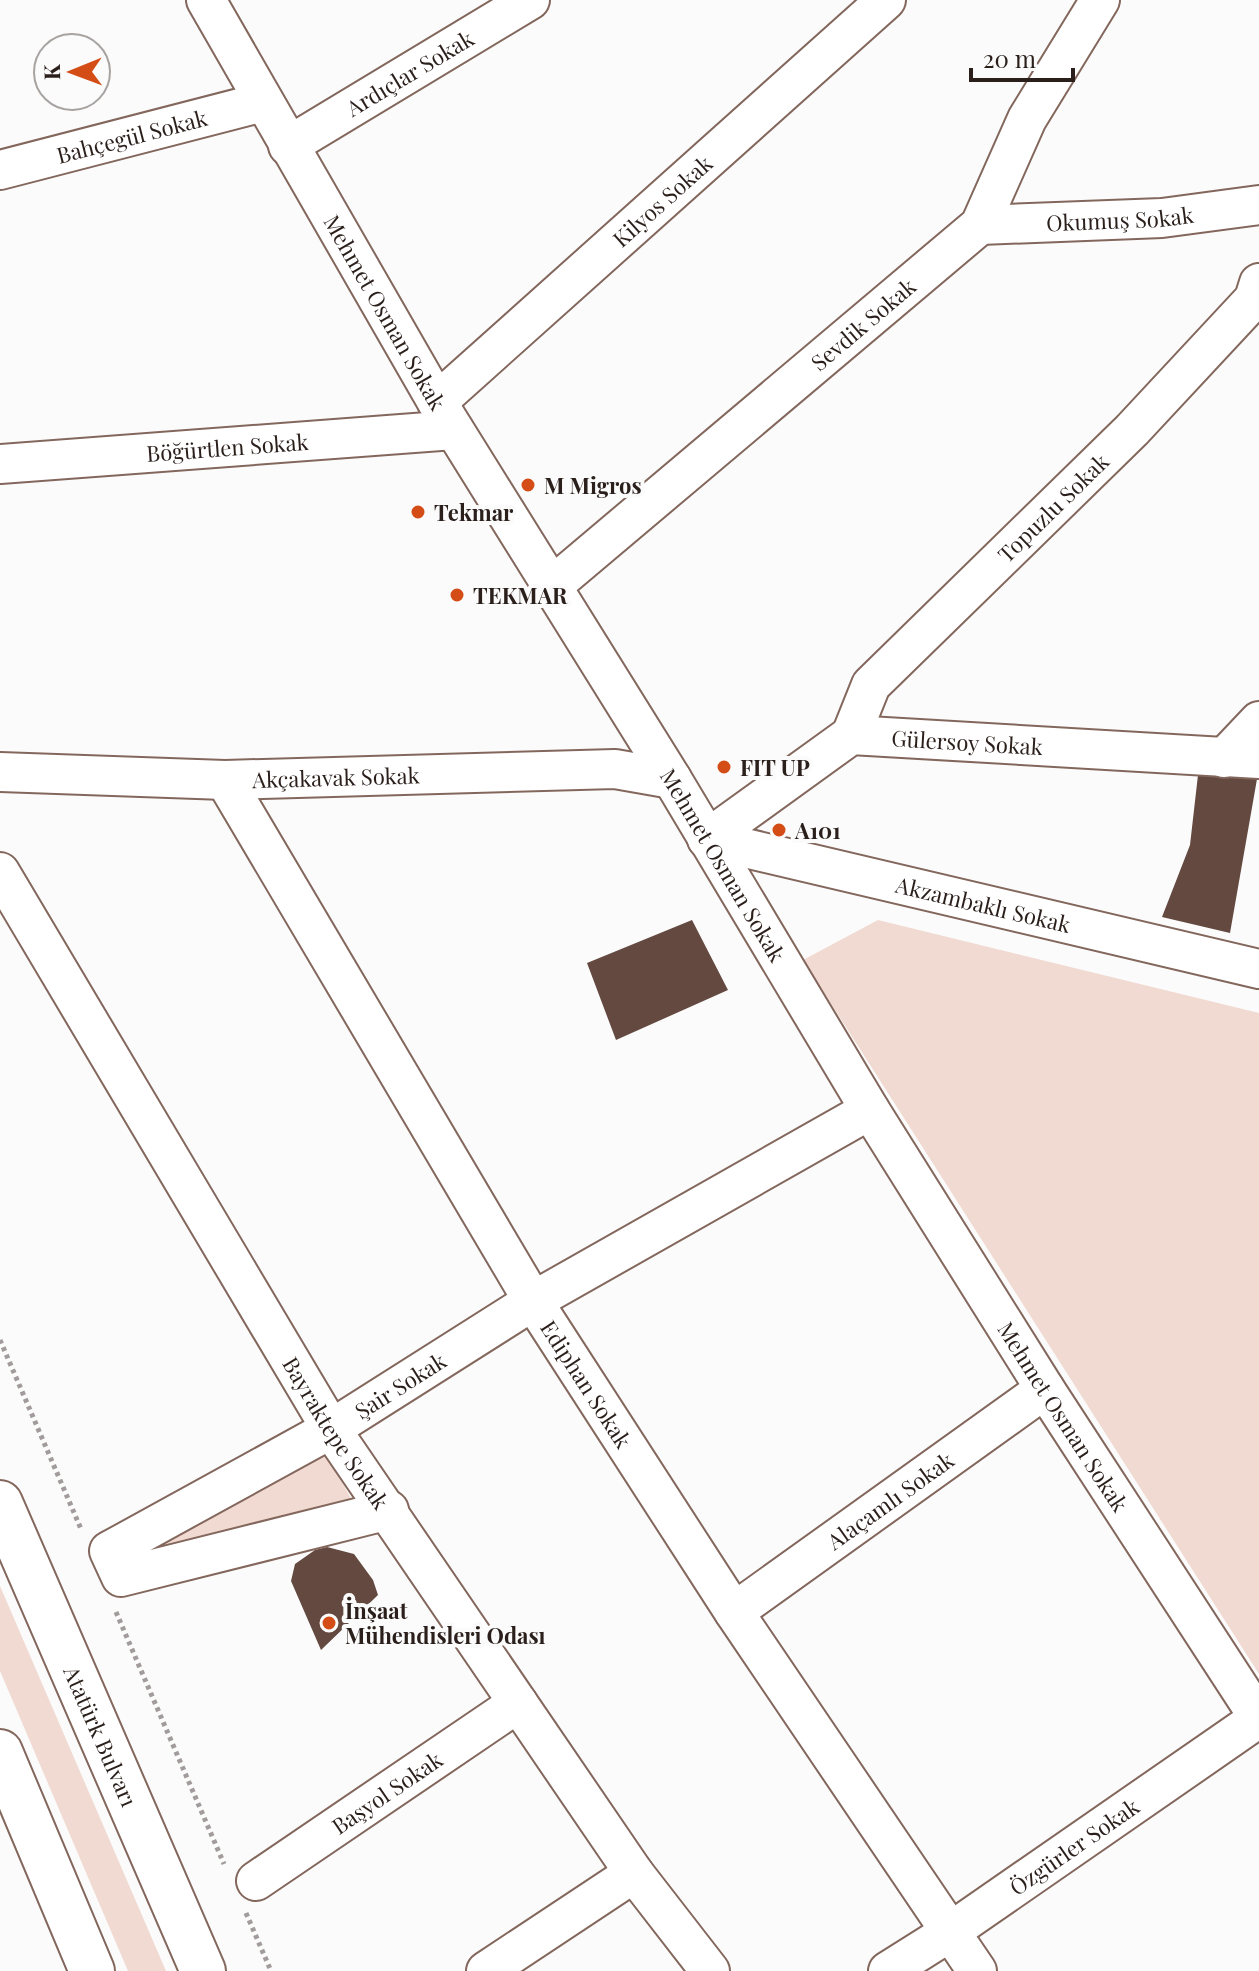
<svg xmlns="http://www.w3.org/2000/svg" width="1259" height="1971" font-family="'Playfair Display',serif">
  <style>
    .green { fill: #f1dad2 }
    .building { fill: #634940 }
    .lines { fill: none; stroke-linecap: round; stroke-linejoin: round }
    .minor-casing { stroke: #83675d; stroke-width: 42 }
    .major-casing { stroke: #83675d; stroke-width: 48 }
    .path { stroke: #a19c9b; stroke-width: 5; stroke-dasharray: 4 4; stroke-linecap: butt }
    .minor { stroke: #fff; stroke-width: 38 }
    .major { stroke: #fff; stroke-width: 44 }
    .poi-dot { fill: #d44d17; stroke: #fbfbfb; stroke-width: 3 }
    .labels { text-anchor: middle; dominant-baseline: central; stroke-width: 8; stroke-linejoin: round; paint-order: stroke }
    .street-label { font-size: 22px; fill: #2a1f1b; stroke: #fbfbfb }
    .poi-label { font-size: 22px; font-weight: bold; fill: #2a1f1b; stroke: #fbfbfb; text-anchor: start }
  </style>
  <rect width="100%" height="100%" fill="#fbfbfb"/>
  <path class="green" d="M878 920 1259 1013V1674L803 960Z
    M326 1454 353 1502 158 1555 153 1546Z
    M0 1586 166 1971H128L0 1671Z"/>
  <path class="building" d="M1198 775 1257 779 1230 933 1162 917 1190 845Z
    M692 920 728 990 616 1040 587 963Z
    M327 1547 354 1554 373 1580 378 1595 321 1650 291 1581 295 1564 315 1550Z"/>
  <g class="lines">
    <defs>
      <g id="minor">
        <path id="s1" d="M206 0 437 402 672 779 870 1110 1045 1389 1259 1718"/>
        <path id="s2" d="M288 146 530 0"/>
        <path id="s3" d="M0 170 263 102"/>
        <path id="s4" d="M980 225 1162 218 1259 205"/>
        <path id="s5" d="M437 402 886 0"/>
        <path id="s6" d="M0 464 454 430"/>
        <path id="s7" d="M551 587 980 225 1027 119 1100 0"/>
        <path id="s8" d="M851 735 871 685 1132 430 1254 299 1259 283"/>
        <path d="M1224 758 1259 721"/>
        <path id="s9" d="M0 772 225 780 615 769 672 779"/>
        <path id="s10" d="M225 780 533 1301 734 1612 977 1971"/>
        <path id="s11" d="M707 839 851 735 1259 759"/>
        <path id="s12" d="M707 839 1259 969"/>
        <path id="s13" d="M0 872 331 1429 634 1873 710 1971"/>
        <path id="s14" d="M389 1510 121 1577 109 1551 331 1429 533 1301 870 1110"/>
        <path id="s15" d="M734 1612 1045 1389"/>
        <path id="s16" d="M256 1881 518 1703"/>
        <path d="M486 1971 634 1873"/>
        <path id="s17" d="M888 1971 950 1932 1259 1718"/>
      </g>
      <g id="major">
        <path id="s18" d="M0 1503 203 1971"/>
        <path d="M0 1752 92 1971"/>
      </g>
    </defs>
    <use href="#minor" class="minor-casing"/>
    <use href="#major" class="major-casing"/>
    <path class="path" d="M0 1340 81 1529
      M116 1612 224 1864
      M246 1913 271 1971"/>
    <use href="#minor" class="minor"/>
    <use href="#major" class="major"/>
  </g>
  <g class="poi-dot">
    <circle cx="528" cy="485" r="8"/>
    <circle cx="418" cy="512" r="8"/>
    <circle cx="457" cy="595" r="8"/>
    <circle cx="724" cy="767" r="8"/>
    <circle cx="779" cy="830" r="8"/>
    <circle cx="329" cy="1623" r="8"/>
  </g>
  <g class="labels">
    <g class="street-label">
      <text stroke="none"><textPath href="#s2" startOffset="142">Ardıçlar Sokak</textPath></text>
      <text stroke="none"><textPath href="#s3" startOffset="136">Bahçegül Sokak</textPath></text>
      <text stroke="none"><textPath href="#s5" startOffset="302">Kilyos Sokak</textPath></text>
      <text stroke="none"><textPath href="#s4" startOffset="140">Okumuş Sokak</textPath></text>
      <text stroke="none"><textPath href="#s1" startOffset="360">Mehmet Osman Sokak</textPath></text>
      <text stroke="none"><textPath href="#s7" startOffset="408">Sevdik Sokak</textPath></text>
      <text stroke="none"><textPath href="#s6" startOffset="228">Böğürtlen Sokak</textPath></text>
      <text stroke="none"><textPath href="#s8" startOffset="308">Topuzlu Sokak</textPath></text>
      <text stroke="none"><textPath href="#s11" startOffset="294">Gülersoy Sokak</textPath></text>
      <text stroke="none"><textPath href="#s9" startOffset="336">Akçakavak Sokak</textPath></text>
      <text stroke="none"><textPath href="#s1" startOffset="1008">Mehmet Osman Sokak</textPath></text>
      <text stroke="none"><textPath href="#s12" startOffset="284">Akzambaklı Sokak</textPath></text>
      <text stroke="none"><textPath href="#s14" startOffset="640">Şair Sokak</textPath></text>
      <text stroke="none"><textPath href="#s10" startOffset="704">Ediphan Sokak</textPath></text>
      <text stroke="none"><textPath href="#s1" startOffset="1656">Mehmet Osman Sokak</textPath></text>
      <text stroke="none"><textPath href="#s13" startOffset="654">Bayraktepe Sokak</textPath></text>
      <text stroke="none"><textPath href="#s15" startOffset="192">Alaçamlı Sokak</textPath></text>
      <text stroke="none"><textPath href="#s18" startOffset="254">Atatürk Bulvarı</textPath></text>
      <text stroke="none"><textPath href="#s16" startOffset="158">Başyol Sokak</textPath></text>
      <text stroke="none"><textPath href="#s17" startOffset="224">Özgürler Sokak</textPath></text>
    </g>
    <g class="poi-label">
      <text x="544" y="485">M Migros</text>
      <text x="434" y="512">Tekmar</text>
      <text x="473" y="595">TEKMAR</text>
      <text x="740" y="767">FIT UP</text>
      <text x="795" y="830">A101</text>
      <text x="345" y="1610">İnşaat<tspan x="345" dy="25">Mühendisleri Odası</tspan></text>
    </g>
  </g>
  <g transform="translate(72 72) rotate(269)"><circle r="38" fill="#fbfbfb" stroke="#a7a3a1" stroke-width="2"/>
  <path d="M0-6L14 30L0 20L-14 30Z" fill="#d44d17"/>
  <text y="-12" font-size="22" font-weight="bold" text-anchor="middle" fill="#2a1f1b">K</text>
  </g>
  <path d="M971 68v12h102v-12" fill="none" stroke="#2a1f1b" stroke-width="4"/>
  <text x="983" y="68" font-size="24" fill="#2a1f1b" stroke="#fbfbfb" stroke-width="6" paint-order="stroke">20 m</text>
</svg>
